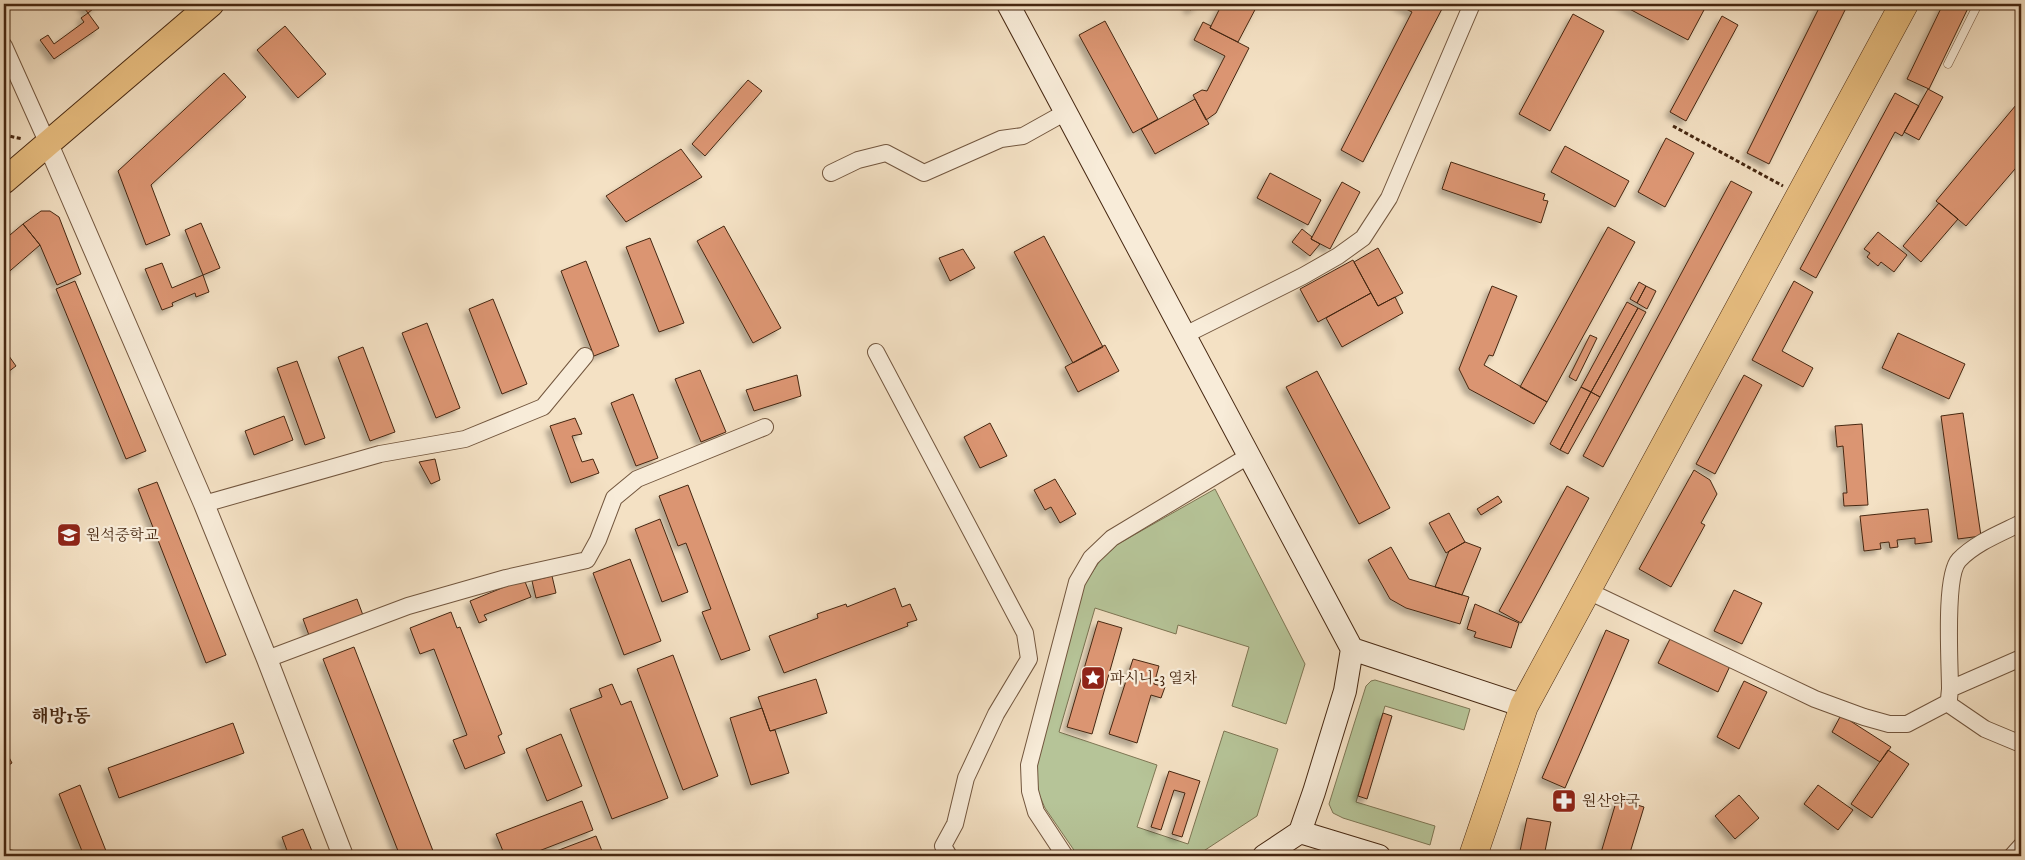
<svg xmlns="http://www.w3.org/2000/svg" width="2025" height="860" font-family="'IM FELL DW Pica','Noto Serif KR',serif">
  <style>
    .green { fill: #b6c498; stroke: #7e7654 }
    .building { fill: #db9572; stroke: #462711; filter: url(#shadow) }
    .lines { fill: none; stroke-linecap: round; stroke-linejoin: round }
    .service-casing { stroke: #72563e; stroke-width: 9 }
    .minor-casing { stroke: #72563e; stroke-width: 18 }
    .tertiary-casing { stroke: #72563e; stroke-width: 22 }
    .secondary-casing { stroke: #462711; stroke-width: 24 }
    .primary-casing { stroke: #462711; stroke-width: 27 }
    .trunk-casing { stroke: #462711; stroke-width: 29 }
    .path { stroke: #462711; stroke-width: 3; stroke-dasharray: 4 2.5; stroke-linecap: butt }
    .service { stroke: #f8ecd9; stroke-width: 8 }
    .minor { stroke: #f8ecd9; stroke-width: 16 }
    .tertiary { stroke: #f8ecd9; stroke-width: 20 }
    .secondary { stroke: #f8ecd9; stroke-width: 22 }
    .primary { stroke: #eac082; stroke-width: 25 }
    .trunk { stroke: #eac082; stroke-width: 28 }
    .labels { text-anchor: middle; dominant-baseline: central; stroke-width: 4.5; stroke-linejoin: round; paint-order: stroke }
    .poi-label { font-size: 15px; fill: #462711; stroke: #f8ecd9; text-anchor: start }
    .quarter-label { font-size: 18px; font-weight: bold; fill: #462711; stroke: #f8ecd9 }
  </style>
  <defs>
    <filter id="shadow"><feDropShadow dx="-4.5" dy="4.5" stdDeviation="2.5" flood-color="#0004"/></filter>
  </defs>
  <rect width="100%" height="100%" fill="#f4e1c4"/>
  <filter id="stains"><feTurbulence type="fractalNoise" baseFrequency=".004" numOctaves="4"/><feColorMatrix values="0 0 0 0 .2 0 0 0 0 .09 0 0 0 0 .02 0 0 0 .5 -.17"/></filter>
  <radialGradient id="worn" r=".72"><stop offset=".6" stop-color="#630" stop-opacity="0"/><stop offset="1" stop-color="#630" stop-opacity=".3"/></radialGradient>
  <path class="green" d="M1215 489 1305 664 1286 724 1232 706 1249 647 1178 625 1176 634 1095 608 1059 732 1157 765 1137 827 1188 844 1224 731 1278 749 1257 816 1196 856H1078L1045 808 1038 792 1036 766 1082 588 1101 559 1118 544Z
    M1375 680 1470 709 1464 730 1385 706 1356 802 1435 826 1430 845 1343 818 1333 813 1329 804 1366 686 1371 681Z"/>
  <path class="building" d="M81 4H99L88 13Z
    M1187 4H1201L1190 10Z
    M1222 4H1258L1238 42 1210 28Z
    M1396 4 1444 5 1363 162 1341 150 1412 12Z
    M1620 4H1693L1704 10 1688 40Z
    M1821 4H1848L1769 164 1747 153Z
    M1943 4H1970L1929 89 1907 79Z
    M88 13 99 28 54 59 40 40 48 35 54 44 84 22 81 18Z
    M1573 14 1604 31 1550 131 1519 114Z
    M1722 16 1738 25 1686 121 1670 112Z
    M1105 21 1158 119 1133 133 1079 35Z
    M1203 22 1211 26 1210 28 1249 48 1216 113 1206 120 1193 95 1202 90 1207 91 1225 56 1194 40Z
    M285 26 326 74 298 98 257 50Z
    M224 73 246 97 151 185 170 235 146 245 118 171Z
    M748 80 762 91 705 156 692 144Z
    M1928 89 1943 97 1919 140 1904 132Z
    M1895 93 1919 106 1902 136 1895 132 1816 278 1800 269Z
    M1195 99 1209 124 1155 154 1141 129Z
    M2016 105 2021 109V162L1966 226 1936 201Z
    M1666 138 1694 153 1665 207 1638 192Z
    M1565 146 1629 181 1615 207 1551 172Z
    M681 149 702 177 626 222 606 196Z
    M1451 162 1545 194 1543 200 1548 201 1541 223 1442 189Z
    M1270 173 1321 200 1308 225 1257 198Z
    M1731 181 1752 192 1603 467 1583 456Z
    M1342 182 1360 192 1330 249 1311 239Z
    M1939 203 1958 219 1921 262 1903 246Z
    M41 211H50L59 217 81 274 57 285 40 245 23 224Z
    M201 223 220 268 203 275 185 230Z
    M23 224 40 245 4 276V240Z
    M724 226 781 328 753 343 697 241Z
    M1608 227 1635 242 1547 402 1520 387Z
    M1302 229 1312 237 1311 239 1320 244 1310 256 1292 242Z
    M1878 232 1907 255 1894 272 1881 262 1878 266 1867 257 1870 253 1864 249Z
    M1044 236 1103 347 1073 363 1014 252Z
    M650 238 684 323 659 332 626 247Z
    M1378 248 1403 293 1378 306 1354 262Z
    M963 249 975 268 950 281 939 258Z
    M1353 260 1371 293 1318 322 1300 289Z
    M586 261 619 346 594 356 561 271Z
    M162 263 172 288 203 275 209 292 196 297 195 293 172 303 173 306 162 310 145 269Z
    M75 281 146 451 126 459 56 289Z
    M1794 281 1813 292 1782 351 1813 368 1803 387 1752 360Z
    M1639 282 1646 286 1637 303 1630 299Z
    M1492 286 1517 296 1493 356 1489 355 1484 365 1547 402 1534 424 1469 389 1459 369Z
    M1646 286 1656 291 1647 309 1637 303Z
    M1371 293 1378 306 1395 297 1403 313 1342 347 1326 318Z
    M493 299 527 384 502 394 469 309Z
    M1627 302 1638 308 1591 392 1581 387Z
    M1638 308 1646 312 1600 397 1591 392Z
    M427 323 460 408 436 418 402 333Z
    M1898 333 1965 364 1949 399 1882 368Z
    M1590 335 1597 338 1576 381 1569 377Z
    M1105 345 1119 371 1078 392 1065 367Z
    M363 347 395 432 370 441 338 357Z
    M4 349 16 366 4 375Z
    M297 361 325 438 305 445 277 368Z
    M700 370 726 432 701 442 675 379Z
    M1317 371 1390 508 1359 524 1286 387Z
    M797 375 801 396 754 411 746 390Z
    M1744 375 1762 385 1715 474 1696 464Z
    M1581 387 1591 392 1560 450 1550 444Z
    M1591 392 1600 397 1568 454 1560 450Z
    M633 394 658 458 636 466 611 403Z
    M1963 413 1981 536 1958 539 1941 416Z
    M284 416 293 440 254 455 245 431Z
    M575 418 582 434 572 436 582 462 593 459 599 473 571 483 550 426Z
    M990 423 1007 456 980 468 964 437Z
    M1862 424 1868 505 1844 506 1843 493H1847L1843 446 1837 447 1835 426Z
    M435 459 440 480 431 484 419 462Z
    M1694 470 1710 480 1717 494 1701 523 1705 525 1671 587 1639 569Z
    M1055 479 1076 514 1060 523 1051 507 1045 510 1034 490Z
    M157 482 226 655 206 663 138 489Z
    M688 485 750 650 721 660 702 612 711 609 686 543 678 546 659 496Z
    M1567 486 1589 498 1521 623 1499 611Z
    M1498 496 1502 502 1481 515 1477 509Z
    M1928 509 1932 542 1915 544V538L1897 540 1898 547 1890 548 1889 542 1880 543 1881 549 1864 551 1860 516Z
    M1449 513 1465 542 1446 553 1429 523Z
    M660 519 688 592 662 602 635 529Z
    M1465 542 1481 548 1462 595 1435 587 1449 551Z
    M1391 547 1409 579 1469 597 1460 624 1406 608 1390 599 1368 560Z
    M630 559 661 641 624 655 593 573Z
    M552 576 556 593 536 598 532 581Z
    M524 579 531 597 484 615 487 620 479 623 470 601Z
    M895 588 902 607 910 604 917 620 907 623 908 626 784 673 769 636 818 618 817 614 846 604 847 607Z
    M1734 590 1762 603 1742 644 1714 631Z
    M357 599 364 618 310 638 303 619Z
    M1475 604 1519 623 1511 648 1474 637 1476 632 1467 629Z
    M451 612 457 628 460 627 502 734 498 736 505 753 465 769 453 740 467 735 434 649 420 654 410 628Z
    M1098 621 1122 628 1092 734 1067 727Z
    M1606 630 1629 640 1565 788 1542 778Z
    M1671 637 1730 666 1718 692 1658 663Z
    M354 647 435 856H400L323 659Z
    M673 655 718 776 683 790 637 669Z
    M1133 659 1159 666 1154 684 1165 687 1161 698 1151 695 1137 743 1109 734Z
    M816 679 827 713 770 731 758 697Z
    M1744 681 1767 692 1739 749 1717 737Z
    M612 684 621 705 631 701 668 798 612 819 570 709 602 697 599 689Z
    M762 708 770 731 775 730 789 773 751 785 730 718Z
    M1383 713 1392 716 1367 799 1358 796Z
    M1841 715 1891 747 1880 762 1832 732Z
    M233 723 244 753 119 798 108 768Z
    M561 734 582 786 547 801 526 749Z
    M4 748 12 763 4 768Z
    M1888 750 1909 764 1872 818 1851 804Z
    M1169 771 1200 781 1182 837 1172 834 1185 793 1174 790 1161 830 1151 827Z
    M80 785 108 856H84L59 794Z
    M1818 785 1853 810 1838 830 1804 804Z
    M1739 795 1759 818 1735 839 1715 816Z
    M1617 799 1644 807 1629 856H1600Z
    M582 801 593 830 526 856H505L496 834Z
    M1527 818 1551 822 1544 856H1519Z
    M303 829 314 856H289L282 837Z
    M596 836 604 856H543Z
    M4 849 17 851V856H4Z"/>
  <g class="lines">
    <defs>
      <path id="service" d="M1948 64 1978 4"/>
      <path id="minor" d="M4 46 48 144
        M831 173 858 160 886 153 924 173 1001 139 1023 136 1066 112
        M1185 335 1303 276 1338 256 1363 238 1389 198 1472 4
        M876 352 1025 633 1029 659 996 714 966 778 955 824 943 846 949 856
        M204 504 380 454 465 439 543 407 585 356
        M1588 591 1815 699 1864 717 1889 724H1907L1947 703 1985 729 2021 744
        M267 659 408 606 506 578 587 560 598 540 614 498 637 479 765 427
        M1950 689 2021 658
        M1947 703 1949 699 1950 689C1950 664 1944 576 1959 560 1975 543 2001 533 2021 523
        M1065 856 1036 812 1030 791 1029 765 1077 582 1091 558 1112 538 1250 455
        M2012 856 2021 846"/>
      <path id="tertiary" d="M48 144 204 504 267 659 343 856"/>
      <path id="secondary" d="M1008 4 1352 649 1345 691 1314 792 1300 832 1264 856
        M1352 649 1524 706
        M1300 832 1379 856"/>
      <path id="primary" d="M4 181 211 4"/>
      <path id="trunk" d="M1473 856 1524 706 1904 4"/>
    </defs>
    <use href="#service" class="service-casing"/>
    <use href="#minor" class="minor-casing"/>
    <use href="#tertiary" class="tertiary-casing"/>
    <use href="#secondary" class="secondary-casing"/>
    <use href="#primary" class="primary-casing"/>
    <use href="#trunk" class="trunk-casing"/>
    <path class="path" d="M1673 126 1783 186
      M4 135 23 139"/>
    <use href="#service" class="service"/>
    <use href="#minor" class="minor"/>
    <use href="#tertiary" class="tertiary"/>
    <use href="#secondary" class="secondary"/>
    <use href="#primary" class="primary"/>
    <use href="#trunk" class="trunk"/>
  </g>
  <defs>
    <symbol id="school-square" viewBox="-11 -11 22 22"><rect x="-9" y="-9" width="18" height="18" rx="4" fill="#8f2418" stroke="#f8ecd9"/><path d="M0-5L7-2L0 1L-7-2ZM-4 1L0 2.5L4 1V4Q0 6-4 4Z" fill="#fff"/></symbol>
    <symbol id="sight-square" viewBox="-11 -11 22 22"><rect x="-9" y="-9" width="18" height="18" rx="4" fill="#8f2418" stroke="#f8ecd9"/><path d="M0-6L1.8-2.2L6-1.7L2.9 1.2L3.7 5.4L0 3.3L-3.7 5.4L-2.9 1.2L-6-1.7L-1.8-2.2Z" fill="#fff"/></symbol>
    <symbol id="pharmacy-square" viewBox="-11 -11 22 22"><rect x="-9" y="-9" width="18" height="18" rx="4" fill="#8f2418" stroke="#f8ecd9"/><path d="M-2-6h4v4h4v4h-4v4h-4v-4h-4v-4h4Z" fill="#fff"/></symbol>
  </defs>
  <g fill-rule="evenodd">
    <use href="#school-square" x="55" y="521" width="28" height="28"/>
    <use href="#sight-square" x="1079" y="664" width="28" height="28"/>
    <use href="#pharmacy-square" x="1550" y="787" width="28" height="28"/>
  </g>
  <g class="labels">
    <g class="poi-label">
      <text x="86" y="535">원석중학교</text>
      <text x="1110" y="678">파시니-3 열차</text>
      <text x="1582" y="801">원산약국</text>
    </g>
    <g class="quarter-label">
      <text x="61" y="717">해방1동</text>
    </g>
  </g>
  <rect width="2025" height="860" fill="none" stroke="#f4e1c4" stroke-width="20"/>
  <rect x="5" y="5" width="2015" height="850" fill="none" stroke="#462711" stroke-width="2.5"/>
  <rect x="10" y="10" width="2005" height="840" fill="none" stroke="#462711"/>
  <rect width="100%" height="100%" filter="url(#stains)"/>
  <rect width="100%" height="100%" fill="url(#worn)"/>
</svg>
